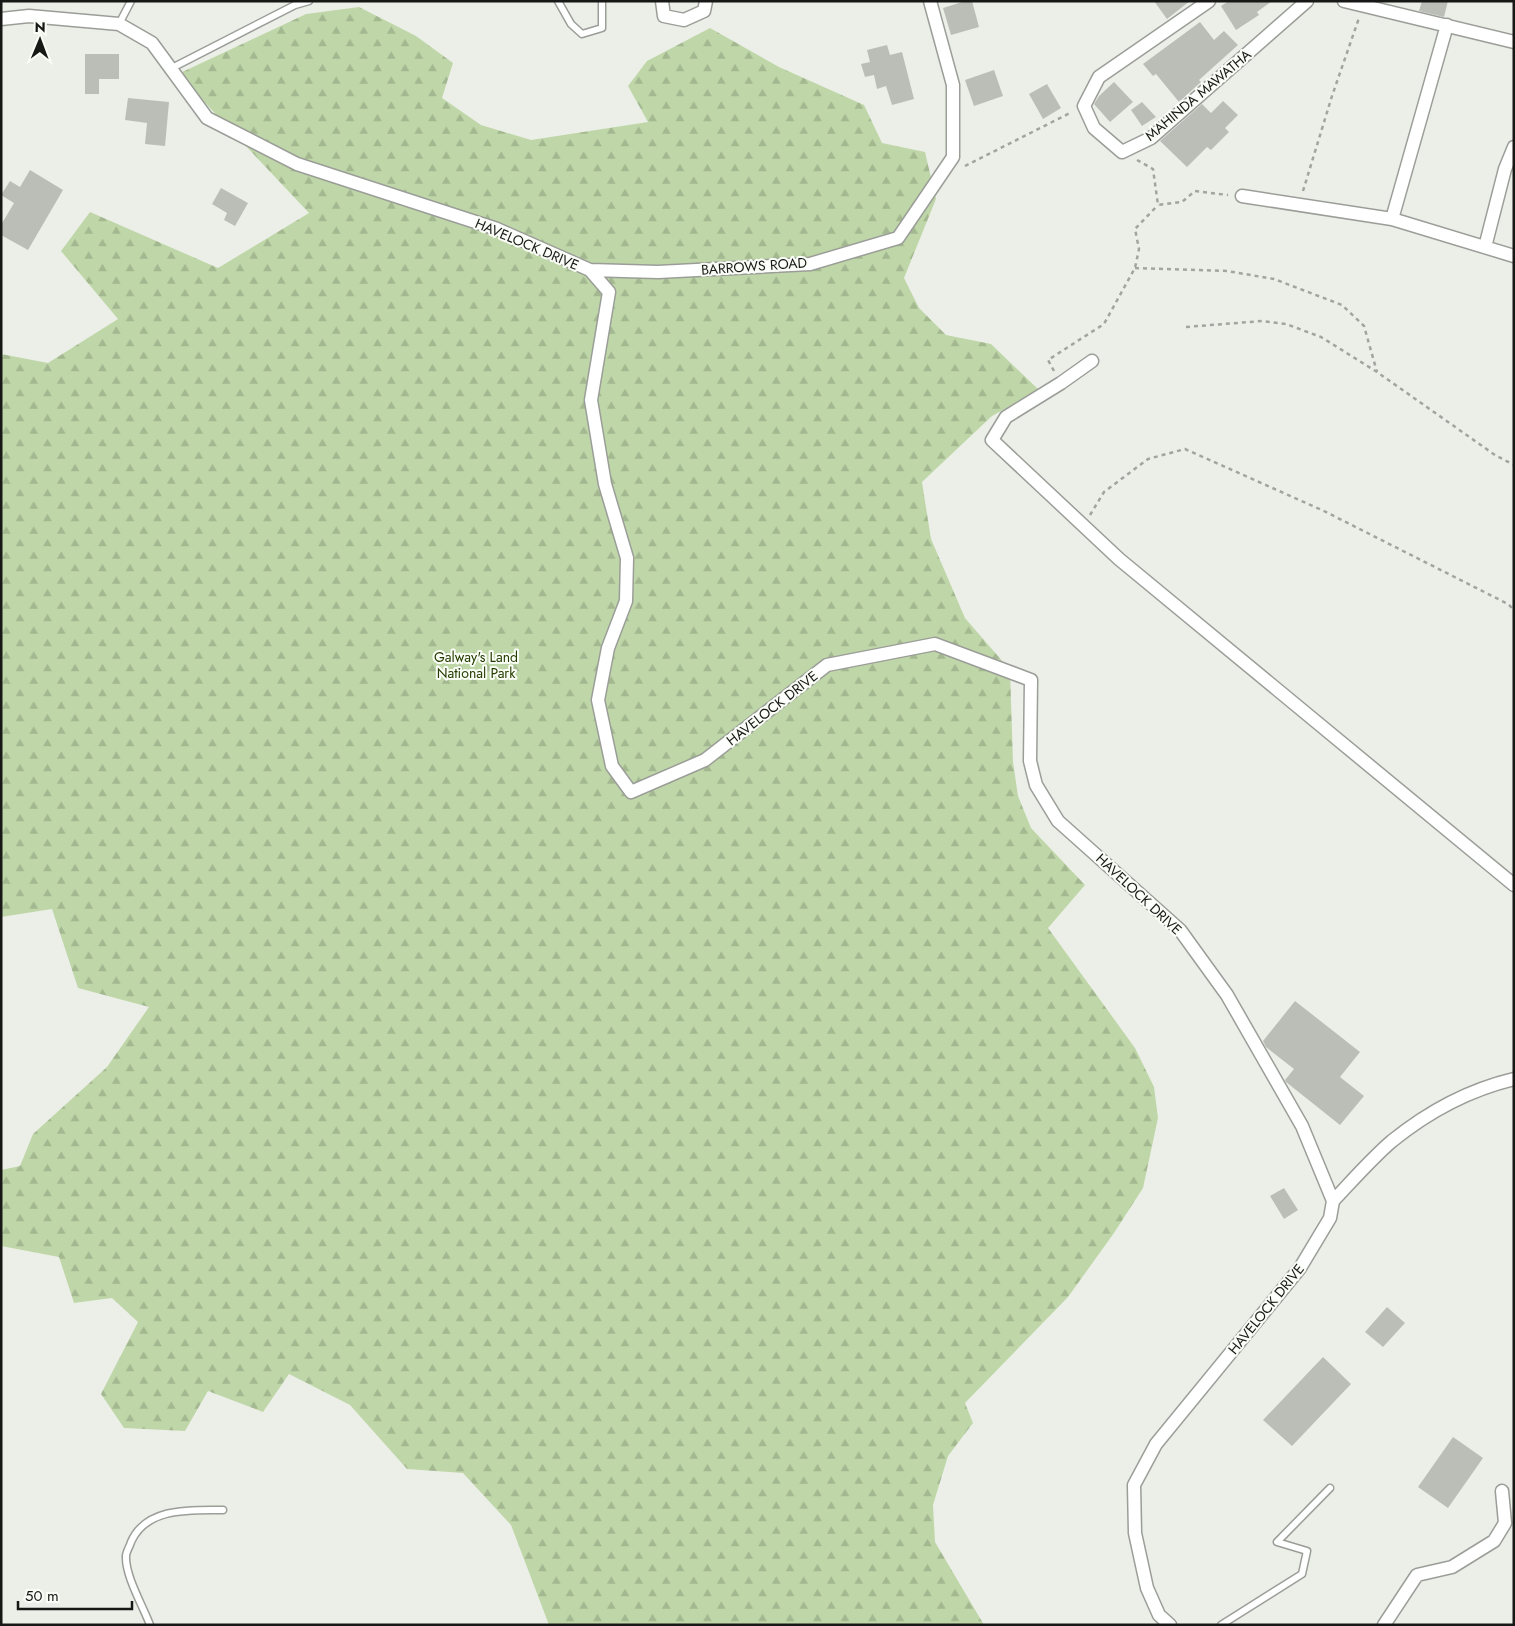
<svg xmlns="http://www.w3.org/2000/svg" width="1515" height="1626" font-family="Jost,sans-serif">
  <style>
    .forest { fill: url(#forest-firs) }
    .building { fill: #babeb7 }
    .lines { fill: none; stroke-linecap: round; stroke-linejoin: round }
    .service-casing { stroke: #9b9e98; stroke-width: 9 }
    .minor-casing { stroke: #9b9e98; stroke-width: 15 }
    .path { stroke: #a2a59f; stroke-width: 2.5; stroke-dasharray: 4 4; stroke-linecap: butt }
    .service { stroke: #fff; stroke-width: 6 }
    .minor { stroke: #fff; stroke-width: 12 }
    .labels { text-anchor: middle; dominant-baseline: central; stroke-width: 4; stroke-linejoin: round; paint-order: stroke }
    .street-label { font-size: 14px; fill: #171816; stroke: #f9fdf6 }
    .park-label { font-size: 14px; fill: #253c00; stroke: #f9fdf6 }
  </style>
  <defs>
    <pattern id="forest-firs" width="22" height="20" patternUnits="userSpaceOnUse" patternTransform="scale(1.25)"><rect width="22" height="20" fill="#bfd7a8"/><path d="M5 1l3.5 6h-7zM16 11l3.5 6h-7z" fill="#a3b890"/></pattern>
  </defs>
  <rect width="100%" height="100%" fill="#ecefe8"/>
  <path class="forest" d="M359 7 416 36 453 63 442 98 481 125 531 140 648 122 628 86 647 61 710 28 779 67 864 105 882 143 925 152 936 199 904 278 919 308 946 335 991 344 1039 390 992 416 922 482 931 539 965 618 1010 670 1013 762 1018 796 1031 828 1085 885 1048 928 1135 1048 1154 1087 1158 1118 1143 1188 1114 1233 1068 1297 965 1403 973 1423 948 1456 933 1505 935 1542 984 1625H549L511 1525 463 1473 407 1469 350 1405 289 1374 263 1412 208 1391 185 1431 124 1428 101 1394 138 1322 112 1298 74 1303 59 1257 1 1246V1170L20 1166 33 1134 107 1067 149 1007 78 988 52 909 1 917V354L48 363 118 319 61 251 90 212 218 268 309 213 178 74 306 14Z"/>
  <path class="building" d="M965 1H972L979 27 951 35 943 8Z
    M1154 1H1190L1167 19Z
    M1229 1H1272L1257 12 1259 15 1236 30 1221 6Z
    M1422 1H1448L1444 17 1419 11Z
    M1200 22 1214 40 1224 31 1238 45 1199 80 1201 82 1179 102 1156 74 1153 76 1143 64Z
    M887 45 890 55 902 52 914 99 892 105 886 86 877 89 874 75 865 77 861 64 870 62 867 50Z
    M85 54H119V79H99V94H85Z
    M994 70 1003 96 974 106 965 80Z
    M1114 82 1133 102 1110 122 1094 104 1099 96Z
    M1047 84 1061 108 1043 119 1029 94Z
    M128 98 169 102 165 146 145 144 147 123 125 120Z
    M1223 101 1238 115 1225 128 1229 132 1211 150 1207 147 1187 167 1160 141 1202 104 1211 113Z
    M1142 102 1156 117 1142 126 1131 110Z
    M30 170 63 190 28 250 1 235V225L14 203 1 195 10 181 20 187Z
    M221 188 248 203 235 226 224 220 227 213 212 204Z
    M1295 1001 1360 1052 1340 1077 1364 1096 1340 1125 1286 1082 1285 1080 1294 1069 1266 1047 1263 1041Z
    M1284 1188 1298 1210 1284 1219 1270 1196Z
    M1387 1307 1405 1323 1383 1347 1365 1332Z
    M1323 1357 1351 1384 1292 1446 1263 1420Z
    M1453 1437 1483 1458 1448 1508 1418 1487Z"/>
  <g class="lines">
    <defs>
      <path id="service" d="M558 1 571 24 582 34 602 28V1
        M119 24 131 1
        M170 69 295 5 309 1
        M150 1625C143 1606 125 1576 126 1556 126 1552 130 1546 131 1542 146 1507 191 1510 223 1510
        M1221 1625 1302 1574 1307 1551 1277 1542 1330 1488"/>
      <path id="minor" d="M662 1 664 16 684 20 704 11 706 1
        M1209 1 1099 77 1084 106 1094 128 1122 152 1151 138 1307 1
        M1344 1 1514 42
        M1 19 29 16 119 24 152 43 207 118 297 164 497 229 590 270 609 292 591 400 605 484 627 558 626 601 608 648 598 700 612 766 631 792 705 760 827 665 935 644 1031 680 1030 761 1036 785 1058 821 1180 930 1227 995 1302 1126 1333 1201 1330 1218 1300 1268 1156 1444 1134 1485 1135 1533 1147 1588 1159 1615 1170 1625
        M1242 196 1392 219 1514 256
        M1392 219 1447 25
        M1485 247 1505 169 1514 147
        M590 270 658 272 810 264 898 238 953 157V85L930 1
        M1092 361 1061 383 1006 417 992 440 1119 559 1514 885
        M1333 1201C1352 1181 1371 1159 1392 1141 1429 1111 1468 1090 1514 1079
        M1384 1625 1417 1575 1452 1567 1494 1541 1505 1523 1502 1491"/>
    </defs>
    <use href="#service" class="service-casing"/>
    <use href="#minor" class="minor-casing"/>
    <path class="path" d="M1137 160 1153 169 1158 205 1182 202 1195 191 1228 195
      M965 166 1072 112
      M1303 191 1332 96 1359 18
      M1135 268 1227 271 1274 279 1342 305 1364 326 1377 372
      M1186 327 1262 321 1286 324 1321 337 1377 372 1495 455 1514 465
      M1054 371 1048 360 1104 324 1135 268 1139 249 1135 229 1158 205
      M1090 515 1104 492 1148 459 1185 449 1324 511 1508 604 1514 610"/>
    <use href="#service" class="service"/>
    <use href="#minor" class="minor"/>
  </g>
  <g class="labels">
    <g class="street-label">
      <text transform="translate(1198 95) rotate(-40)">MAHINDA MAWATHA</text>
      <text transform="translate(527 244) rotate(23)">HAVELOCK DRIVE</text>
      <text transform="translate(754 266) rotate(-4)">BARROWS ROAD</text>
      <text transform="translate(772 708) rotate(-38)">HAVELOCK DRIVE</text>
      <text transform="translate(1139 894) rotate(43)">HAVELOCK DRIVE</text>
      <text transform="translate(1266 1309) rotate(-51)">HAVELOCK DRIVE</text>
    </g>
    <g class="park-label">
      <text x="476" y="657">Galway's Land<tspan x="476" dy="16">National Park</tspan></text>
    </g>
  </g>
  <rect width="1515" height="1626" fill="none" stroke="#171816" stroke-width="5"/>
  <g transform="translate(40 40) rotate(1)" stroke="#f9fdf6" stroke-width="4" paint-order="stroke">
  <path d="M0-4L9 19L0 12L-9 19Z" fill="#171816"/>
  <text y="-8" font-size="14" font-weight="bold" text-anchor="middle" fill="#171816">N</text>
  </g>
  <path d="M18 1601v8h114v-8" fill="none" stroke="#171816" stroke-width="2.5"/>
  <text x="25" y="1601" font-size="15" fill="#171816" stroke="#f9fdf6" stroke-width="4" paint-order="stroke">50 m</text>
</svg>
